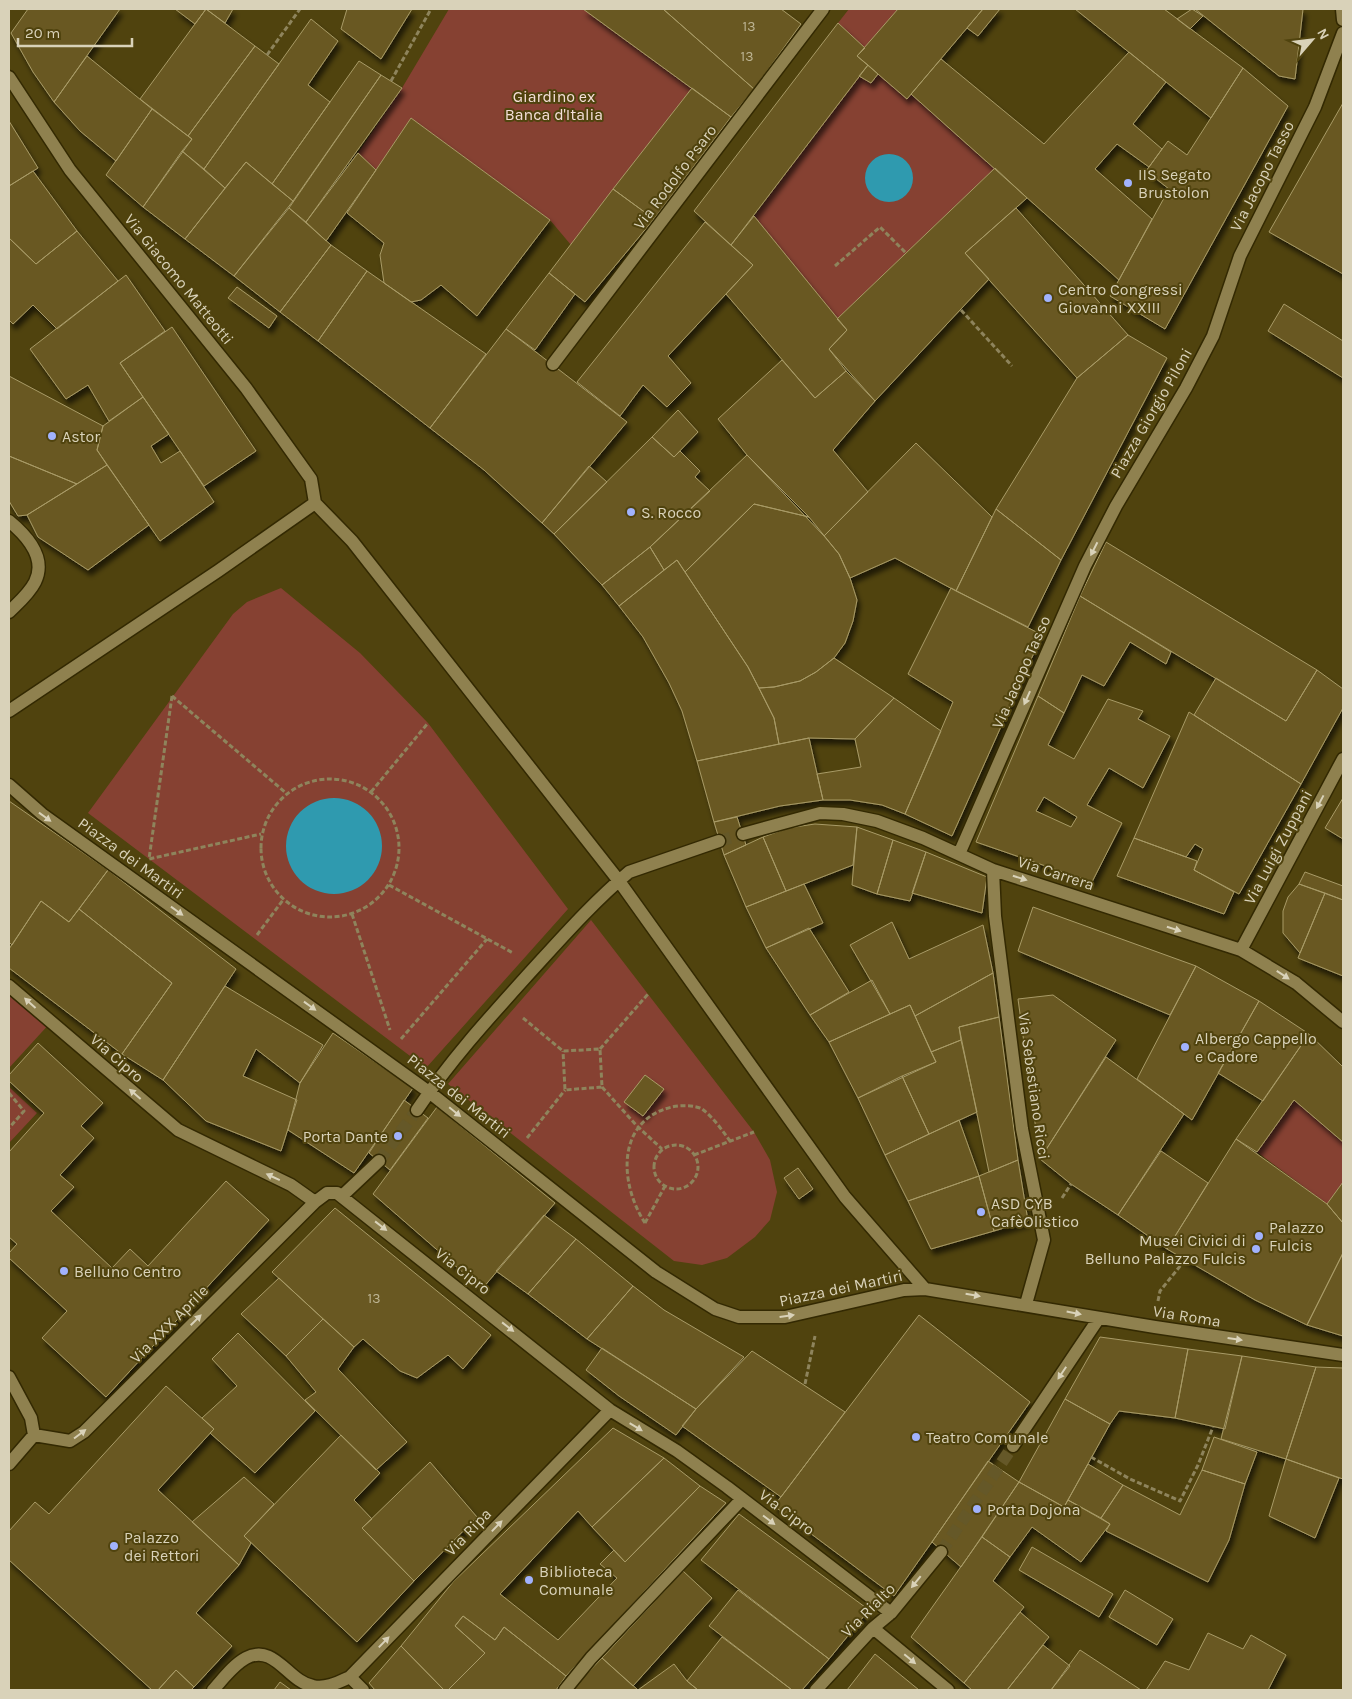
<svg xmlns="http://www.w3.org/2000/svg" width="1352" height="1699" font-family="Karla,sans-serif">
  <style>
    .green { fill: #864132 }
    .water { fill: #2f9aaf }
    .building { fill: #695920; stroke: #a89a67; fill-rule: evenodd; filter: url(#shadow) }
    .lines { fill: none; stroke-linecap: round; stroke-linejoin: round }
    .minor-tunnel { stroke: #655828; stroke-width: 12; stroke-dasharray: 12 6; stroke-linecap: butt }
    .minor-casing { stroke: #332902; stroke-width: 15 }
    .path { stroke: #8e845c; stroke-width: 3; stroke-dasharray: 5 2.5; stroke-linecap: butt }
    .minor { stroke: #8f814f; stroke-width: 12 }
    .oneway { fill: #d9d2b9 }
    .poi-dot { fill: #a1b2fd; stroke: #50430e; stroke-width: 2 }
    .labels { text-anchor: middle; dominant-baseline: central; stroke-width: 4; stroke-linejoin: round; paint-order: stroke }
    .number-label { font-size: 14px; fill: #bdb493 }
    .park-label { font-size: 16px; fill: #f5dfd9; stroke: #50430e }
    .poi-label { font-size: 16px; fill: #d9d2b9; stroke: #50430e; text-anchor: start }
    .street-label { font-size: 16px; fill: #d9d2b9; stroke: #50430e }
  </style>
  <defs>
    <filter id="shadow"><feDropShadow dx="3" dy="5.5" stdDeviation="2.5" flood-color="#0009"/></filter>
  </defs>
  <rect width="100%" height="100%" fill="#50430e"/>
  <path class="green" d="M449 9H583L692 88 571 245 550 220 411 118 376 170 358 153 402 88Z
    M849 9H898L865 48 838 23Z
    M878 74 911 94 995 168 837 319 754 216 859 76 871 83Z
    M281 588 360 653 428 723 568 909 426 1068 88 813 233 614 247 602Z
    M591 920 754 1132 770 1160 777 1192 770 1220 755 1237 727 1258 702 1265 674 1261 448 1084Z
    M9 986 51 1022 9 1068Z
    M9 1087 37 1113 9 1143Z
    M1294 1100 1343 1142V1182L1327 1204 1257 1152Z"/>
  <path class="water" d="M865 178a24 24 0 1 1 48 0a24 24 0 1 1-48 0Z
    M286 846a48 48 0 1 1 96 0a48 48 0 1 1-96 0Z"/>
  <path class="building" d="M28 9H120L54 102 33 72 11 33Z
    M175 9H206L195 24Z
    M206 9 255 46 188 136 140 99Z
    M206 9H233L225 23Z
    M347 9H412L381 59 341 29Z
    M583 9H663L754 89 731 117Z
    M663 9H781L801 24 754 89Z
    M898 9H983L907 99 857 56Z
    M983 9H1000L978 36 967 28Z
    M1075 9H1164L1243 68 1211 118Z
    M1192 9 1203 16 1190 29 1177 19Z
    M1195 9H1303L1295 79 1279 76Z
    M311 19 338 41 308 85 330 102 272 184 246 162 225 188 204 169Z
    M838 23 865 48 857 56 868 65 731 245 694 211Z
    M255 46 279 64 204 169 182 151 192 139 188 136Z
    M1129 52 1166 82 1133 124 1162 149 1149 167 1117 144 1095 169 1152 219 1119 280 911 94 941 59 1044 144Z
    M87 56 152 109 116 161 80 131 54 102Z
    M359 61 381 75 293 201 272 184Z
    M868 65 878 74 871 83 859 76Z
    M1243 68 1288 106 1165 329 1110 296 1169 189 1146 171 1168 141 1187 155Z
    M381 75 402 88 306 222 289 208Z
    M692 88 731 117 654 219 613 189Z
    M1343 103V274L1269 232Z
    M152 109 192 139 143 207 106 175Z
    M411 118 550 220 477 316 441 285 421 300 411 302 384 283 380 255 384 243 347 213Z
    M9 121 38 168 9 186Z
    M182 151 225 188 185 239 143 207Z
    M358 153 376 170 326 241 306 222Z
    M246 162 293 201 234 276 185 239Z
    M995 168 1027 198 965 253 989 279 875 401 829 349 847 330 837 319Z
    M33 171 77 231 36 264 9 238V186Z
    M613 189 654 219 585 302 549 273Z
    M289 208 331 245 280 312 234 276Z
    M1016 208 1128 335 1077 378 965 253Z
    M754 216 847 330 829 349 846 371 815 398 726 294 753 265 731 245Z
    M705 222 753 265 668 356 691 383 667 407 643 385 620 416 577 382Z
    M77 231 118 281 57 329 33 305 13 324 9 320V238L36 264Z
    M331 245 367 271 318 341 280 312Z
    M367 271 486 354 430 428 318 341Z
    M549 273 575 294 535 350 506 329Z
    M126 275 165 331 120 363 143 397 109 421 88 385 66 399 30 349Z
    M237 287 277 316 269 328 228 298Z
    M1284 304 1343 341V378L1268 331Z
    M172 327 256 451 204 486 120 363Z
    M506 329 627 422 542 523 484 470 430 428Z
    M1128 335 1167 358 1061 560 996 509 1077 378Z
    M782 360 815 398 846 371 875 401 833 450 868 492 824 536 747 455 718 419Z
    M9 376 103 426 97 450 107 465 77 484 9 456Z
    M143 397 169 434 151 446 161 463 180 451 214 502 160 541 97 450 103 426Z
    M678 410 698 432 674 457 652 437Z
    M652 437 674 457 680 451 700 471 695 477 710 491 650 547 602 585 554 534Z
    M916 443 992 517 956 591 895 558 850 578 839 554 824 536Z
    M747 455 809 517 754 504 685 572 677 560 664 570 650 547Z
    M9 456 77 484 27 515 18 516 9 501Z
    M107 465 149 525 88 570 38 537 27 515Z
    M589 466 607 482 554 534 542 523Z
    M754 504 809 517 839 554 850 578 857 600 853 621 845 643 834 658 816 672 800 681 774 687 759 688 748 667 685 572Z
    M996 509 1061 560 1028 627 956 591Z
    M1106 542 1317 670 1286 721 1080 596Z
    M650 547 664 570 619 606 602 585Z
    M677 560 748 667 774 718 779 744 697 761 682 711 669 683 643 637 619 606Z
    M951 588 1042 635 952 836 905 814 953 702 908 674Z
    M1080 596 1171 652 1166 664 1130 642 1104 686 1082 675 1064 713 1038 696Z
    M834 658 894 698 855 739 809 738 779 744 774 718 759 688 774 687 800 681 816 672Z
    M1317 670 1343 689V708L1301 784 1194 715 1216 678 1286 721Z
    M1038 696 1064 713 1048 745 1074 759 1108 699 1143 711 1138 719 1170 736 1143 788 1109 768 1087 805 1122 823 1092 882 976 842ZM1044 797 1077 817 1071 827 1036 811Z
    M894 698 941 731 905 814 882 805 850 800H823L817 774 861 767 855 739Z
    M1189 712 1301 784 1239 894 1194 870 1203 849 1195 844 1186 857 1134 838Z
    M809 738 823 800 780 806 714 822 697 761Z
    M1343 798V839L1325 828Z
    M9 801 108 870 69 922 41 901 12 945 9 942Z
    M737 817 746 845 724 855 714 822Z
    M815 824 857 827 853 865 786 891 763 837 788 828Z
    M857 827 893 840 877 894 852 885Z
    M763 837 786 891 746 907 724 855Z
    M1134 838 1197 861 1194 870 1234 892 1224 914 1117 876Z
    M893 840 926 852 910 901 877 894Z
    M926 852 987 877 982 913 912 893Z
    M108 870 236 969 163 1080 122 1054 172 983 79 909Z
    M1305 872 1343 886V900L1299 884Z
    M804 884 823 923 766 948 746 907Z
    M1299 884 1325 893 1300 953 1283 933V911L1288 897Z
    M1325 893 1343 900V976L1298 958Z
    M41 901 69 922 79 909 172 983 122 1054 9 968V949Z
    M1033 907 1196 966 1170 1015 1018 951Z
    M892 922 909 959 983 925 993 973 915 1016 910 1005 890 1014 850 945Z
    M809 928 849 992 810 1015 766 948Z
    M1196 966 1259 1001 1192 1120 1137 1079Z
    M993 973 999 1017 959 1027 961 1040 931 1052 915 1016Z
    M872 980 890 1014 829 1042 810 1015Z
    M225 986 323 1045 300 1083 256 1049 243 1076 297 1100 281 1151 206 1121 163 1080Z
    M1053 995 1116 1040 1040 1159 1018 999Z
    M1259 1001 1309 1034 1263 1101 1218 1073Z
    M910 1005 936 1062 858 1098 829 1042Z
    M999 1017 1018 1160 989 1172 959 1027Z
    M333 1033 413 1088 354 1173 288 1130 300 1083Z
    M1309 1034 1343 1067V1142L1294 1100 1257 1152 1236 1139Z
    M961 1040 977 1112 929 1134 902 1076 936 1062 931 1052Z
    M38 1043 103 1103 81 1126 94 1138 60 1175 74 1187 51 1211 112 1268 130 1249 148 1266 226 1181 269 1220 106 1397 42 1338 67 1311 9 1258V1253L17 1244 9 1237V1152L44 1113 9 1081V1075Z
    M1106 1057 1184 1114 1118 1215 1071 1184 1040 1159Z
    M645 1075 664 1089 643 1116 624 1102Z
    M902 1076 929 1134 885 1155 858 1098Z
    M404 1100 428 1118 390 1170 369 1153Z
    M437 1107 555 1203 482 1289 373 1194Z
    M959 1120 979 1176 908 1201 885 1155Z
    M1236 1139 1327 1204 1343 1223V1253L1307 1325 1255 1300 1167 1249Z
    M1161 1151 1208 1183 1167 1249 1118 1215Z
    M1018 1160 1028 1221 994 1231 979 1176Z
    M798 1168 813 1189 799 1199 784 1178Z
    M979 1176 994 1231 931 1249 908 1201Z
    M1343 1182V1223L1327 1204Z
    M335 1208 491 1335 463 1369 448 1355 417 1378 400 1371 363 1339 354 1347 272 1272Z
    M544 1215 576 1239 528 1294 496 1271Z
    M576 1239 633 1286 587 1339 528 1294Z
    M1343 1253V1336L1307 1325Z
    M279 1278 323 1319 286 1356 241 1314Z
    M633 1286 664 1310 744 1357 696 1409 587 1339Z
    M919 1315 1030 1402 894 1596 774 1506Z
    M323 1319 354 1347 338 1369 407 1442 376 1470 305 1400 316 1392 286 1356Z
    M238 1333 315 1411 255 1473 210 1433 214 1429 202 1418 237 1386 212 1359Z
    M1100 1337 1188 1349 1175 1418 1119 1411 1110 1424 1065 1399Z
    M602 1348 696 1409 676 1435 619 1396 586 1370Z
    M1188 1349 1242 1356 1225 1429 1175 1418Z
    M752 1351 845 1412 781 1497 682 1426 696 1409Z
    M1242 1356 1316 1367 1286 1459 1221 1439Z
    M1316 1367 1343 1368V1479L1286 1459Z
    M166 1386 214 1429 158 1490 239 1565 196 1613 232 1646 194 1687 176 1670 158 1690H152L9 1560V1531L35 1502 49 1514Z
    M1065 1399 1110 1424 1064 1507 1019 1482Z
    M613 1428 664 1458 592 1527 578 1511 500 1594 558 1640 617 1578 600 1564 614 1550 625 1562 700 1486 726 1503 566 1676 504 1627 495 1640 463 1616 455 1626 485 1653 448 1690H444L401 1646 453 1582Z
    M341 1435 380 1473 354 1500 372 1519 362 1528 414 1581 357 1642 244 1536Z
    M1214 1437 1257 1452 1245 1484 1202 1470Z
    M664 1458 700 1486 625 1562 592 1527Z
    M1286 1459 1339 1478 1315 1538 1269 1516Z
    M988 1461 1019 1482 961 1567 932 1542Z
    M430 1462 477 1517 414 1581 362 1528Z
    M1088 1464 1123 1485 1101 1518 1068 1500Z
    M1202 1470 1245 1484 1229 1540 1208 1582 1106 1531 1110 1524 1101 1518 1123 1485 1180 1515Z
    M244 1477 274 1504 244 1536 251 1543 239 1565 192 1522Z
    M1019 1482 1064 1507 1068 1500 1110 1524 1081 1562 1032 1527 1010 1557 982 1537Z
    M739 1514 869 1610 829 1659 701 1560Z
    M982 1537 1010 1557 993 1581 1024 1607 964 1683 911 1637Z
    M1032 1547 1113 1594 1099 1617 1019 1570Z
    M683 1571 712 1598 633 1686 602 1658Z
    M738 1590 829 1659 802 1690H792L709 1626Z
    M1125 1590 1173 1619 1157 1645 1109 1617Z
    M1020 1612 1049 1637 1007 1690H972L964 1683Z
    M463 1616 495 1640 504 1627 566 1676 556 1690H448L485 1653 455 1626Z
    M1208 1633 1243 1649 1251 1635 1286 1655 1268 1690H1146L1165 1661 1189 1670Z
    M722 1637 792 1690H698L687 1681Z
    M1043 1645 1070 1666 1051 1690H1007Z
    M401 1646 444 1690H375L369 1683Z
    M1080 1650 1141 1690H1051Z
    M875 1654 919 1690H847Z
    M602 1658 638 1690H571Z
    M674 1664 687 1681 698 1690H638Z
    M176 1670 194 1687 191 1690H158Z
    M280 1682 291 1690H274Z"/>
  <g class="lines">
    <path class="minor-tunnel" d="M719 841 743 834
      M379 1161 417 1110
      M941 1552 1013 1446"/>
    <defs>
      <path id="minor" d="M1342 9 1343 20
        M9 77 70 170 246 388 311 479 315 503
        M553 364 823 9
        M315 503 352 541 619 881 845 1197 925 1289
        M9 521C26 535 47 558 35 582 29 594 18 603 9 612
        M9 711 218 571 315 503
        M9 785 42 814 429 1092 656 1272 715 1309 739 1317H785L904 1290 925 1289 1155 1327 1343 1355
        M743 834 820 813 843 814 877 821 923 838 993 870 1241 950 1296 983 1343 1022
        M959 854 1085 566 1116 506 1186 388 1213 336 1240 256 1315 107 1343 33
        M993 870 995 916 1022 1129 1044 1240 1026 1304
        M1241 950 1343 759
        M9 986 178 1130 291 1185 315 1202
        M417 1110C449 1062 487 1020 525 978 559 941 591 904 629 872L719 841
        M342 1196 379 1161
        M9 1377 31 1418 34 1435
        M34 1435 70 1441 84 1432 315 1202 327 1193H337L610 1410 677 1451 727 1487 891 1613
        M1013 1446 1099 1318
        M9 1464 34 1435
        M873 1628 948 1690
        M350 1677 610 1410
        M213 1690C223 1679 233 1665 246 1658 275 1643 288 1682 313 1686 326 1689 339 1682 350 1677L363 1690
        M565 1690 591 1658 742 1499
        M816 1690 873 1628 891 1613 941 1552"/>
    </defs>
    <use href="#minor" class="minor-casing"/>
    <path class="path" d="M267 55 300 9
      M391 81 431 9
      M835 266 880 227 906 253
      M961 310 1012 366
      M172 696 149 859 261 834
      M172 696 286 793
      M261 848a69 69 0 1 1 138 0a69 69 0 1 1-138 0Z
      M371 792 428 723
      M389 885 513 953
      M352 914 390 1030
      M257 935 283 900
      M523 1018 563 1051 600 1049 602 1087 565 1090 563 1051
      M401 1039 487 939
      M600 1049 648 994
      M602 1087 637 1126 662 1149
      M9 1093 24 1111 9 1128
      M527 1138 565 1090
      M654 1167a22 22 0 1 1 44 0a22 22 0 1 1-44 0Z
      M694 1155 754 1132
      M1062 1198 1071 1184
      M645 1223C619 1183 616 1120 672 1107 680 1105 695 1105 702 1109 713 1117 722 1130 730 1141
      M645 1223 665 1186
      M1158 1301 1160 1291 1185 1260
      M805 1384 815 1336
      M1091 1457 1130 1479 1180 1501 1198 1465 1213 1427"/>
    <use href="#minor" class="minor"/>
  </g>
  <defs><path id="oneway-solid" d="M-6-.8H1V-3.2L6.5 0L1 3.2V.8H-6Z" transform="scale(1.25)"/></defs>
  <g class="oneway">
    <use href="#oneway-solid" transform="translate(1094 549) rotate(117)"/>
    <use href="#oneway-solid" transform="translate(1027 698) rotate(114)"/>
    <use href="#oneway-solid" transform="translate(1320 802) rotate(118)"/>
    <use href="#oneway-solid" transform="translate(45 817) rotate(36)"/>
    <use href="#oneway-solid" transform="translate(1020 878) rotate(18)"/>
    <use href="#oneway-solid" transform="translate(177 911) rotate(36)"/>
    <use href="#oneway-solid" transform="translate(1174 929) rotate(18)"/>
    <use href="#oneway-solid" transform="translate(1283 975) rotate(33)"/>
    <use href="#oneway-solid" transform="translate(30 1003) rotate(-138)"/>
    <use href="#oneway-solid" transform="translate(310 1006) rotate(36)"/>
    <use href="#oneway-solid" transform="translate(135 1094) rotate(-139)"/>
    <use href="#oneway-solid" transform="translate(455 1112) rotate(39)"/>
    <use href="#oneway-solid" transform="translate(273 1177) rotate(-155)"/>
    <use href="#oneway-solid" transform="translate(381 1226) rotate(38)"/>
    <use href="#oneway-solid" transform="translate(973 1295) rotate(10)"/>
    <use href="#oneway-solid" transform="translate(1074 1313) rotate(11)"/>
    <use href="#oneway-solid" transform="translate(787 1316) rotate(-8)"/>
    <use href="#oneway-solid" transform="translate(196 1320) rotate(-45)"/>
    <use href="#oneway-solid" transform="translate(508 1327) rotate(38)"/>
    <use href="#oneway-solid" transform="translate(1235 1339) rotate(8)"/>
    <use href="#oneway-solid" transform="translate(1062 1373) rotate(124)"/>
    <use href="#oneway-solid" transform="translate(636 1427) rotate(31)"/>
    <use href="#oneway-solid" transform="translate(80 1434) rotate(-37)"/>
    <use href="#oneway-solid" transform="translate(769 1520) rotate(37)"/>
    <use href="#oneway-solid" transform="translate(497 1526) rotate(-46)"/>
    <use href="#oneway-solid" transform="translate(916 1582) rotate(129)"/>
    <use href="#oneway-solid" transform="translate(384 1642) rotate(-46)"/>
    <use href="#oneway-solid" transform="translate(910 1659) rotate(40)"/>
  </g>
  <g class="poi-dot">
    <circle cx="1128" cy="183" r="5"/>
    <circle cx="1048" cy="298" r="5"/>
    <circle cx="52" cy="436" r="5"/>
    <circle cx="631" cy="512" r="5"/>
    <circle cx="1185" cy="1047" r="5"/>
    <circle cx="398" cy="1136" r="5"/>
    <circle cx="981" cy="1212" r="5"/>
    <circle cx="1259" cy="1236" r="5"/>
    <circle cx="1256" cy="1249" r="5"/>
    <circle cx="64" cy="1271" r="5"/>
    <circle cx="916" cy="1437" r="5"/>
    <circle cx="977" cy="1509" r="5"/>
    <circle cx="114" cy="1546" r="5"/>
    <circle cx="529" cy="1580" r="5"/>
  </g>
  <g class="labels">
    <g class="number-label">
      <text x="749" y="26">13</text>
      <text x="747" y="56">13</text>
      <text x="374" y="1298">13</text>
    </g>
    <g class="park-label">
      <text x="554" y="96">Giardino ex<tspan x="554" dy="18">Banca d'Italia</tspan></text>
    </g>
    <g class="poi-label">
      <text x="1138" y="174">IIS Segato<tspan x="1138" dy="18">Brustolon</tspan></text>
      <text x="1058" y="289">Centro Congressi<tspan x="1058" dy="18">Giovanni XXIII</tspan></text>
      <text x="62" y="436">Astor</text>
      <text x="641" y="512">S. Rocco</text>
      <text x="1195" y="1038">Albergo Cappello<tspan x="1195" dy="18">e Cadore</tspan></text>
      <text x="388" y="1136" text-anchor="end">Porta Dante</text>
      <text x="991" y="1203">ASD CYB<tspan x="991" dy="18">CafèOlistico</tspan></text>
      <text x="1269" y="1227">Palazzo<tspan x="1269" dy="18">Fulcis</tspan></text>
      <text x="1246" y="1240" text-anchor="end">Musei Civici di<tspan x="1246" dy="18">Belluno Palazzo Fulcis</tspan></text>
      <text x="74" y="1271">Belluno Centro</text>
      <text x="926" y="1437">Teatro Comunale</text>
      <text x="987" y="1509">Porta Dojona</text>
      <text x="124" y="1537">Palazzo<tspan x="124" dy="18">dei Rettori</tspan></text>
      <text x="539" y="1571">Biblioteca<tspan x="539" dy="18">Comunale</tspan></text>
    </g>
    <g class="street-label">
      <text transform="translate(1262 176) rotate(-63)">Via Jacopo Tasso</text>
      <text transform="translate(675 177) rotate(-53)">Via Rodolfo Psaro</text>
      <text transform="translate(179 279) rotate(51)">Via Giacomo Matteotti</text>
      <text transform="translate(1151 413) rotate(-60)">Piazza Giorgio Piloni</text>
      <text transform="translate(1021 672) rotate(-66)">Via Jacopo Tasso</text>
      <text transform="translate(1278 847) rotate(-62)">Via Luigi Zuppani</text>
      <text transform="translate(131 858) rotate(36)">Piazza dei Martiri</text>
      <text transform="translate(1056 873) rotate(18)">Via Carrera</text>
      <text transform="translate(117 1058) rotate(41)">Via Cipro</text>
      <text transform="translate(1034 1086) rotate(82)">Via Sebastiano Ricci</text>
      <text transform="translate(459 1096) rotate(38)">Piazza dei Martiri</text>
      <text transform="translate(463 1271) rotate(38)">Via Cipro</text>
      <text transform="translate(841 1288) rotate(-12)">Piazza dei Martiri</text>
      <text transform="translate(1187 1316) rotate(9)">Via Roma</text>
      <text transform="translate(169 1324) rotate(-45)">Via XXX Aprile</text>
      <text transform="translate(787 1512) rotate(37)">Via Cipro</text>
      <text transform="translate(468 1532) rotate(-46)">Via Ripa</text>
      <text transform="translate(868 1610) rotate(-45)">Via Rialto</text>
    </g>
  </g>
  <rect width="1352" height="1699" fill="none" stroke="#d9d2b9" stroke-width="20"/>
  <g transform="translate(1312 40) rotate(62)" stroke="#50430e" stroke-width="4" paint-order="stroke">
  <path d="M0-4L9 19L0 12L-9 19Z" fill="#d9d2b9"/>
  <text y="-8" font-size="14" font-weight="bold" text-anchor="middle" fill="#d9d2b9">N</text>
  </g>
  <path d="M18 38v8h114v-8" fill="none" stroke="#d9d2b9" stroke-width="2.5"/>
  <text x="25" y="38" font-size="15" fill="#d9d2b9" stroke="#50430e" stroke-width="4" paint-order="stroke">20 m</text>
</svg>
